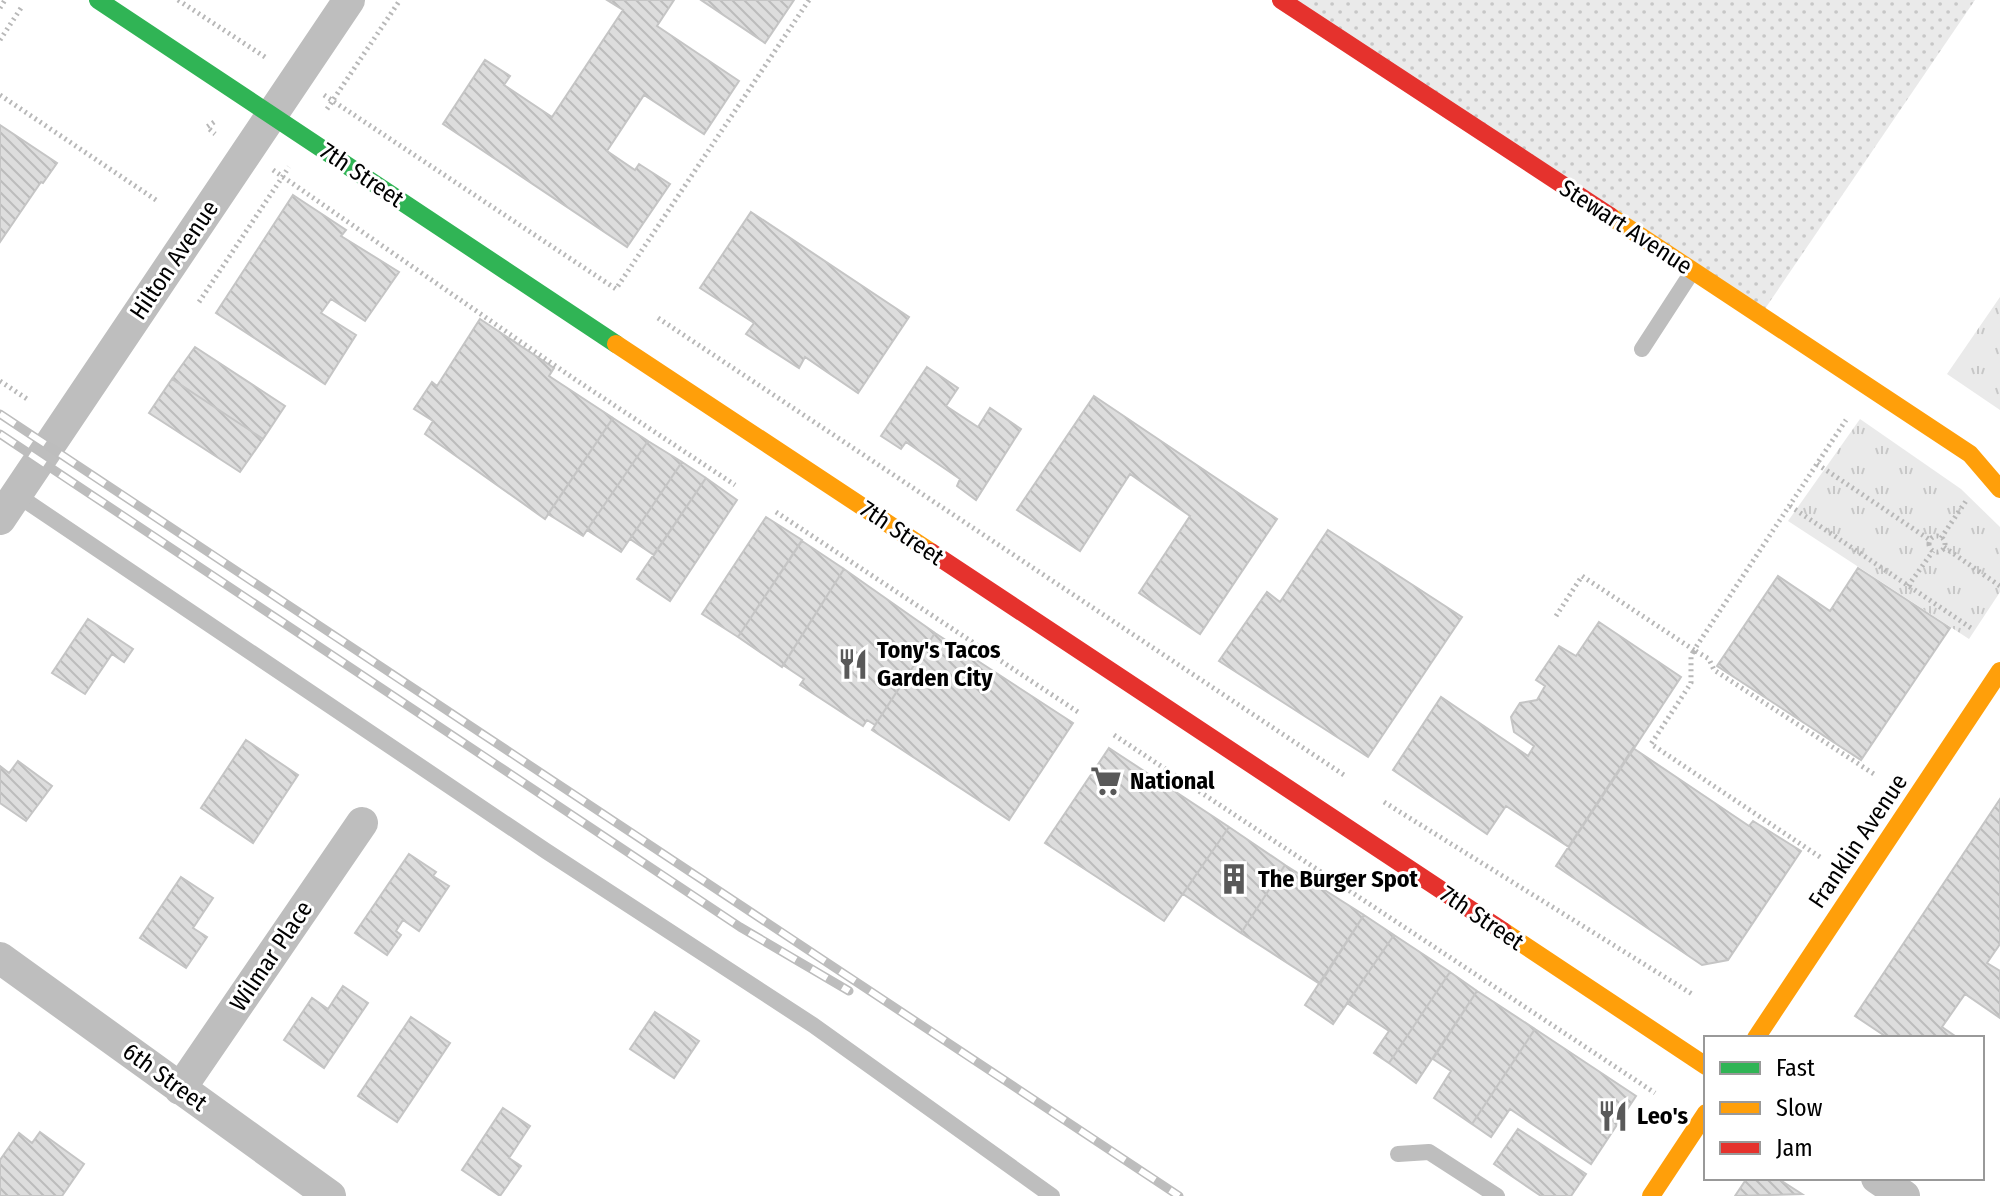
<svg xmlns="http://www.w3.org/2000/svg" width="2000" height="1196" font-family="'Fira Sans Condensed',sans-serif">
  <style>
    .grass { fill: url(#grass-dots) }
    .park { fill: url(#park-tufts) }
    .building { fill: url(#building-back-hatch); stroke: #c5c5c5; stroke-width: 2 }
    .lines { fill: none; stroke-linecap: round; stroke-linejoin: round }
    .path { stroke: #b8b8b8; stroke-width: 5; stroke-dasharray: 2 4; stroke-linecap: butt }
    .lane { stroke: #bebebe; stroke-width: 16 }
    .street { stroke: #bebebe; stroke-width: 32 }
    .fast { stroke: #30b455; stroke-width: 18 }
    .slow { stroke: #ff9f0a; stroke-width: 18 }
    .jam { stroke: #e5322d; stroke-width: 18 }
    .rail-casing { stroke: #bdbdbd; stroke-width: 9 }
    .rail { stroke: #fff; stroke-width: 6; stroke-dasharray: 18; stroke-linecap: butt }
    .labels { text-anchor: middle; dominant-baseline: central; stroke-width: 6; stroke-linejoin: round; paint-order: stroke }
    .street-label { font-size: 24px; fill: #000; stroke: #fff }
    .poi-label { font-size: 24px; font-weight: bold; fill: #000; stroke: #fff; text-anchor: start }
  </style>
  <defs>
    <pattern id="grass-dots" width="8" height="8" patternUnits="userSpaceOnUse" patternTransform="scale(2)"><rect width="8" height="8" fill="#eaeaea"/><path d="M2 2h.1M6 6h.1" fill="none" stroke="#c7c7c7" stroke-width="1.8" stroke-linecap="round"/></pattern>
    <pattern id="park-tufts" width="24" height="20" patternUnits="userSpaceOnUse" patternTransform="scale(2)"><rect width="24" height="20" fill="#eaeaea"/><path d="M3 7l-1-3M5 7V3M7 7l1-3M15 17l-1-3M17 17v-4M19 17l1-3" fill="none" stroke="#c7c7c7"/></pattern>
    <pattern id="building-back-hatch" width="6" height="6" patternUnits="userSpaceOnUse" patternTransform="scale(2)"><rect width="6" height="6" fill="#ddd"/><path d="M-1 5l2 2M0 0l6 6M5-1l2 2" fill="none" stroke="#bcbcbc"/></pattern>
  </defs>
  <rect width="100%" height="100%" fill="#fff"/>
  <path class="grass" d="M1278 0H1975L1758 319Z"/>
  <path class="park" d="M2000 297V410L1947 374Z
    M1860 419 1961 489 2000 527V592L1969 639 1788 521Z"/>
  <path class="building" d="M607 0H674L657 26 739 81 704 134 644 95 607 151 635 170 639 164 670 184 627 247 443 124 485 60 510 76 504 85 552 117 623 10Z
    M701 0H794L765 43Z
    M0 125 57 163 43 183 41 182 0 242Z
    M293 195 346 230 341 236 399 272 365 321 331 299 321 313 356 335 325 384 216 313Z
    M751 212 909 317 858 393 805 357 799 368 746 334 754 323 700 288Z
    M480 319 554 368 549 376 613 418 545 519 425 434 433 421 414 409 432 382 437 386Z
    M195 347 285 406 263 439 172 379Z
    M927 367 958 388 946 406 978 427 990 408 1021 429 976 500 957 486 960 479 906 442 901 449 881 436Z
    M172 379 263 439 240 472 149 413Z
    M1094 396 1277 519 1200 634 1139 593 1190 516 1130 474 1080 551 1017 510Z
    M613 418 648 441 583 536 548 514Z
    M648 441 682 462 621 552 587 530Z
    M682 462 706 478 654 555 630 539Z
    M706 478 737 500 670 601 637 579Z
    M766 517 802 540 738 637 702 614Z
    M1328 530 1462 617 1368 757 1219 661 1267 592 1280 602Z
    M802 541 844 569 782 667 738 637Z
    M1858 568 1950 628 1861 760 1717 666 1778 576 1830 611Z
    M844 569 935 633 875 725 867 720 863 726 800 685 804 679 783 665Z
    M88 619 133 649 124 662 112 654 85 694 52 673Z
    M1599 622 1681 677 1569 847 1506 806 1487 834 1393 770 1441 697 1528 756 1534 746 1514 732 1511 717 1520 703 1537 700 1545 686 1536 680 1559 646 1576 656Z
    M935 633 1073 723 1009 820 872 730Z
    M246 740 298 775 253 843 201 808Z
    M1109 748 1229 827 1164 921 1045 843Z
    M1633 748 1749 826 1753 821 1801 851 1728 960 1702 965 1556 866Z
    M18 761 52 786 26 821 0 803V766L9 773Z
    M2000 799V944L1987 963 2000 971V1018L1965 994 1942 1027 1958 1038H1888L1855 1016Z
    M1229 827 1285 865 1241 933 1183 894Z
    M409 854 436 872 433 876 449 886 419 931 403 920 396 931 401 935 387 955 355 933Z
    M1285 865 1364 915 1320 984 1241 933Z
    M181 877 213 898 193 928 207 937 186 968 140 938Z
    M1364 915 1394 935 1333 1024 1305 1005Z
    M1394 935 1450 972 1389 1063 1374 1053 1389 1031 1347 1003Z
    M1450 972 1477 991 1416 1083 1389 1063Z
    M343 986 368 1003 324 1068 284 1040 312 998 328 1009Z
    M1477 991 1535 1029 1472 1124 1434 1098 1451 1071 1433 1059Z
    M655 1012 699 1041 674 1078 630 1049Z
    M411 1017 450 1043 397 1122 358 1096Z
    M1535 1029 1636 1096 1591 1164 1510 1109 1491 1137 1472 1124Z
    M503 1108 530 1126 509 1158 521 1166 500 1196 462 1170Z
    M1518 1129 1586 1174 1571 1196H1541L1494 1164Z
    M40 1132 84 1164 62 1196H0V1160L19 1133 32 1143Z
    M1747 1178H1777L1802 1194 1735 1196Z"/>
  <g class="lines">
    <path class="path" d="M178 0 268 59
      M0 8 5 0
      M0 40 23 5
      M0 95 159 202
      M324 95 616 289 809 0
      M327 109 400 0
      M214 122 207 127 215 134
      M273 170 573 378 735 485
      M199 302 289 167
      M658 318 1347 777
      M0 381 27 399
      M1817 464 1930 540
      M1790 506 1974 630
      M776 512 1078 712
      M1929 544a8 8 0 1 1 16 0a8 8 0 1 1-16 0Z
      M1941 538 1966 501
      M1944 547 2000 586
      M1908 586 1933 551
      M1556 616 1582 576 1694 650 1846 420
      M1114 735 1655 1093
      M1384 802 1692 994
      M1820 857 1651 744 1691 683V656L1694 650 1709 659 1714 670 1877 776"/>
    <path class="lane" d="M1642 349 1692 272
      M17 495 546 851 813 1025 1052 1196
      M1398 1154 1429 1152 1497 1196"/>
    <path class="street" d="M0 519 349 0
      M0 958 330 1196
      M180 1089 362 823
      M1877 1178 1904 1196"/>
    <path class="fast" d="M98 0 616 344"/>
    <path class="slow" d="M1610 216 1970 454 2000 489
      M616 344 931 552
      M1503 931 1706 1066
      M1756 1038 2000 671
      M1651 1196 1706 1113"/>
    <path class="jam" d="M1281 0 1610 216
      M931 552 1503 931"/>
    <defs>
      <path id="rail" d="M0 414 1179 1196
        M0 434 740 927 849 991"/>
    </defs>
    <use href="#rail" class="rail-casing"/>
    <use href="#rail" class="rail"/>
  </g>
  <defs>
    <symbol id="restaurant-bare" viewBox="-9 -9 18 18"><path d="M-5-6h1v4h1v-4h1v4h1v-4h1v5L-1.5 .5V6h-2V.5L-5-1ZM5-6V6H3V1.5H1.5Q1.5-4 5-6Z" fill="#595959" stroke="#fff" stroke-width="2.5" paint-order="stroke"/></symbol>
    <symbol id="supermarket-bare" viewBox="-9 -9 18 18"><path d="M-6-5.5h2.5l.6 2H6L4.5 2H-2.5L-4.4-4H-6ZM-1.5 3.2a1.3 1.3 0 1 0 .1 0ZM3 3.2a1.3 1.3 0 1 0 .1 0Z" fill="#595959" stroke="#fff" stroke-width="2.5" paint-order="stroke"/></symbol>
    <symbol id="building-bare" viewBox="-9 -9 18 18"><path d="M-4-6H4V6H1V3H-1V6H-4ZM-2.5-4.3h1.7v1.8h-1.7ZM.8-4.3h1.7v1.8H.8ZM-2.5-1h1.7V.8h-1.7ZM.8-1h1.7V.8H.8Z" fill="#595959" stroke="#fff" stroke-width="2.5" paint-order="stroke"/></symbol>
  </defs>
  <g fill-rule="evenodd">
    <use href="#restaurant-bare" x="831" y="642" width="44" height="44"/>
    <use href="#supermarket-bare" x="1084" y="759" width="44" height="44"/>
    <use href="#building-bare" x="1212" y="857" width="44" height="44"/>
    <use href="#restaurant-bare" x="1591" y="1094" width="44" height="44"/>
  </g>
  <g class="labels">
    <g class="street-label">
      <text transform="translate(362 175) rotate(34)">7th Street</text>
      <text transform="translate(1626 227) rotate(33)">Stewart Avenue</text>
      <text transform="translate(174 260) rotate(-56)">Hilton Avenue</text>
      <text transform="translate(902 533) rotate(34)">7th Street</text>
      <text transform="translate(1858 841) rotate(-56)">Franklin Avenue</text>
      <text transform="translate(1482 918) rotate(34)">7th Street</text>
      <text transform="translate(271 956) rotate(-56)">Wilmar Place</text>
      <text transform="translate(165 1077) rotate(36)">6th Street</text>
    </g>
    <g class="poi-label">
      <text x="877" y="650">Tony's Tacos<tspan x="877" dy="28">Garden City</tspan></text>
      <text x="1130" y="781">National</text>
      <text x="1258" y="879">The Burger Spot</text>
      <text x="1637" y="1116">Leo's</text>
    </g>
  </g>
  <rect x="1704" y="1036" width="280" height="144" fill="#ffffff" stroke="#999999" stroke-width="2"/>
  <rect x="1720" y="1062" width="40" height="12" fill="#30b455" stroke="#999999" stroke-width="2"/>
  <text x="1776" y="1076" font-size="24" fill="#000000">Fast</text>
  <rect x="1720" y="1102" width="40" height="12" fill="#ff9f0a" stroke="#999999" stroke-width="2"/>
  <text x="1776" y="1116" font-size="24" fill="#000000">Slow</text>
  <rect x="1720" y="1142" width="40" height="12" fill="#e5322d" stroke="#999999" stroke-width="2"/>
  <text x="1776" y="1156" font-size="24" fill="#000000">Jam</text>
</svg>
